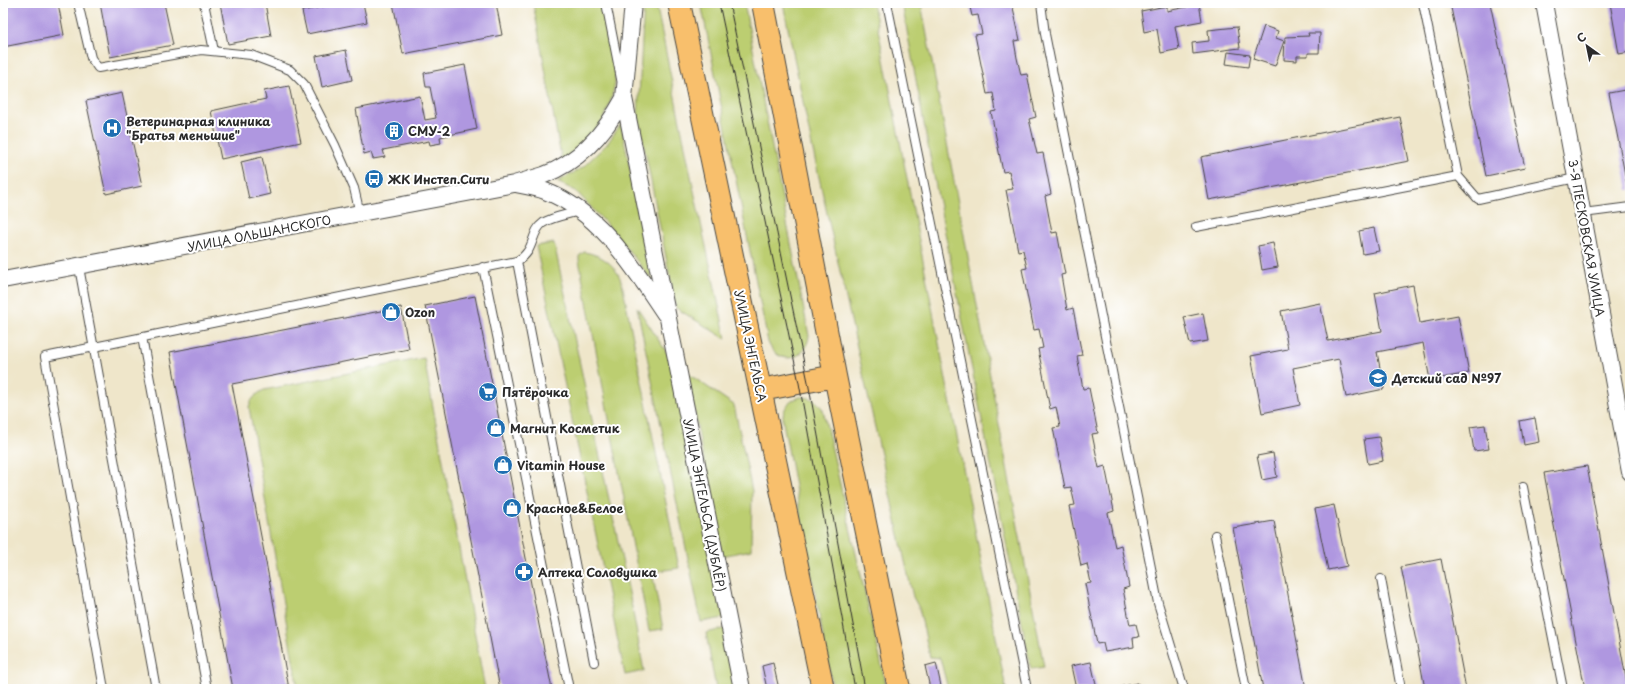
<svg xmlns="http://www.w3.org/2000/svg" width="1633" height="692" font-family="'Playpen Sans',sans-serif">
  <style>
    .green { fill: #bcce71; stroke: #747c4e }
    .building { fill: #af97e0 }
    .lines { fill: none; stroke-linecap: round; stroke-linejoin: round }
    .service-casing { stroke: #484743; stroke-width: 10 }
    .minor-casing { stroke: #484743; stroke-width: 18 }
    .primary-casing { stroke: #484743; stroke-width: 24 }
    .service { stroke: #fff; stroke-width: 8 }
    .minor { stroke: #fff; stroke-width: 16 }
    .primary { stroke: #f8bf6c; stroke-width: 22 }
    .tram { stroke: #2b2b2b; stroke-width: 1 }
    .labels { text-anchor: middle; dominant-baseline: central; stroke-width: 4; stroke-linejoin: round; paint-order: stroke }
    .poi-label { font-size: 12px; font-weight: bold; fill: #2b2b2b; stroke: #fff; text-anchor: start }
    .street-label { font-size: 12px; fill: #2b2b2b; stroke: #fff }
  </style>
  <rect width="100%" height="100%" fill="#fff"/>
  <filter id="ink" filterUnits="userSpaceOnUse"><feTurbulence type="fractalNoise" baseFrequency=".025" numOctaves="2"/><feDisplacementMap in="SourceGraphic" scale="8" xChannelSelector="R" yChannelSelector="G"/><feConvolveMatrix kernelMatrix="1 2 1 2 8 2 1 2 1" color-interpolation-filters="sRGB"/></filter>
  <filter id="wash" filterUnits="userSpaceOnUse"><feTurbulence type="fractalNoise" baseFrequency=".012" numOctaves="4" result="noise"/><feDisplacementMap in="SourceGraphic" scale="16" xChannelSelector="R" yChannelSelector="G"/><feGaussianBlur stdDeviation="0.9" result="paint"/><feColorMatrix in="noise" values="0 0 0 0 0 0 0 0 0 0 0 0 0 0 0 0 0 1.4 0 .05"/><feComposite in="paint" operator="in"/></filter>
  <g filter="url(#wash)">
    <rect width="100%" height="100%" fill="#efe6ca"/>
    <path class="green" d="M533 3H605L615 58V84L610 103 603 121 562 162Z
      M644 3H656L694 191 726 339 676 308 638 115Z
      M701 3H744L809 336C806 362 777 366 768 342Z
      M783 3H873L1006 689H948L940 658 930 657 919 608 913 597 812 146Z
      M902 3H921L1044 667 1031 669 928 146Z
      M621 124 652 280 614 232 576 191 557 182 582 168 607 144Z
      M554 243 630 597 644 671 625 675 536 246Z
      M584 252C603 255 616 265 622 283L679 568 652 572 663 629 649 631 579 260V256Z
      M637 307 671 359 724 618 701 622Z
      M424 358 485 689H298L249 407C251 399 256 394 264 390Z
      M687 373 734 405 752 491 751 550 722 556Z
      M800 397C811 397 817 400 823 410L887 689H833L783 422C782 409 788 401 800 397Z
      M727 628 740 689H716L706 633Z"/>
    <g id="blocks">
      <path class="building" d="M3 3H58L64 35 3 47Z
        M100 3H164L173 45 110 57Z
        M220 3H265L271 36 228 44Z
        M342 3H363L367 22 307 34 302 11Z
        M393 3H496L502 35 403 54Z
        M969 3H1012L1020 40 1014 41 1017 58 1021 75 1027 74 1036 117 1029 119 1037 154 1043 153 1051 194 1045 196 1052 233 1057 232 1065 274 1061 275 1067 310 1073 308 1082 355 1077 356 1083 389 1089 388 1098 433 1092 434 1099 468 1105 466 1114 511 1108 513 1115 547 1121 545 1129 587 1123 589 1130 625 1136 624 1139 637 1133 638 1134 647 1105 652 1103 643 1097 644 1085 584 1091 583 1087 564 1081 566 1069 506 1075 505 1071 487 1065 488 1053 428 1060 427 1056 407 1050 409 1038 349 1043 348 1039 329 1034 330 1022 269 1027 268 1023 250 1018 251 1006 190 1013 189 1009 171 1003 172 991 112 996 111 993 93 987 94 975 35 982 34 978 15 972 16Z
        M1197 3H1199L1202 21 1175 26 1179 49 1161 53 1157 29 1144 32 1141 11 1167 6V11L1187 7 1186 5Z
        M1450 3H1490L1525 168 1486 176Z
        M1610 3H1630V52L1619 54Z
        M1264 26 1278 31 1276 38 1284 41 1275 66 1253 59Z
        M1237 27 1240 48 1193 54 1192 43 1209 41 1208 30Z
        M1308 33H1320L1319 53H1308V56H1297V61L1284 60 1285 37 1309 36Z
        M346 50 352 80 322 87 316 56Z
        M1228 52 1250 55 1248 67 1226 64Z
        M465 65 477 129 440 137 441 143 430 145 429 141 383 150 385 157 373 159 371 152 364 154 356 109 420 96 425 120 436 118 430 87H426L424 73Z
        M289 86 301 142 221 159 211 111 266 99 264 91Z
        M1630 89V190H1628L1609 93Z
        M122 93 142 186 106 194 86 101Z
        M1400 117 1409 161 1209 200 1201 157Z
        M262 157 270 194 249 199 241 162Z
        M1374 228 1379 251 1363 254 1359 231Z
        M1273 243 1278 267 1262 270 1258 246Z
        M1413 285 1420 323 1458 316 1469 373 1430 380 1423 343 1377 352 1384 389 1346 397 1339 359 1293 368 1300 405 1262 413 1251 356 1288 349 1281 311 1320 303 1328 341 1382 331 1375 293Z
        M475 296 539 625 552 689H500L468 525 425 306Z
        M401 307 409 349 232 384 268 573 289 689H233L170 352Z
        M1203 313 1208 341 1190 344 1184 317Z
        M1535 418 1539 442 1524 445 1520 421Z
        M1485 425 1489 449 1474 451 1470 427Z
        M1379 437 1383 461 1368 464 1364 439Z
        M1273 453 1277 477 1262 480 1257 456Z
        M1587 466 1628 689H1585L1576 642 1544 473Z
        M1334 505 1347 566 1328 570 1315 509Z
        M1274 521 1306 689H1263L1233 528Z
        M1441 559 1466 689H1425L1417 646 1401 567Z
        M1091 662 1097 689H1076L1071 666Z
        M773 663 779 689H767L762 666Z
        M936 663 941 686 930 688 925 666Z
        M1138 683 1139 689H1114V688Z"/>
    </g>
  </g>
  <g filter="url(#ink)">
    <use href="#blocks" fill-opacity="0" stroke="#484743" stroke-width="1"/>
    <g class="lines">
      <defs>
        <path id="service" d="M78 3 91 58 98 68 201 50 251 55 290 70 304 84 335 145 354 188 360 214
          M204 3 214 51
          M606 3 621 79
          M887 3 1027 689
          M1041 3 1045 34 1158 603 1184 689
          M1423 3 1458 176
          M1583 213 1630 207
          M1196 227 1458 176 1478 199 1576 178
          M517 261 594 662
          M79 267 156 689
          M483 267 569 689
          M142 337 207 689
          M1523 487 1563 689
          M1215 535 1246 689
          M1381 579 1401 689
          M104 689 45 357 517 261C536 251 530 232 543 223 551 217 570 214 579 211"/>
        <path id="minor" d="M633 3 624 98 742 689
          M1544 3 1630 472
          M516 184C525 186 536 187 545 191 600 212 634 268 665 314
          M3 280 514 184C524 181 534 178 544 175 581 161 606 131 624 98"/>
        <path id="primary" d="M679 3 823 689
          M763 3 835 376 899 689
          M761 390 835 376"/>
      </defs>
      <use href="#service" class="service-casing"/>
      <use href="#minor" class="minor-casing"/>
      <use href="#primary" class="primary-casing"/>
      <use href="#service" class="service"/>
      <use href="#minor" class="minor"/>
      <use href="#primary" class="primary"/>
      <path class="tram" d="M719 3 799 383 855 689
        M729 3 808 382 865 689"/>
    </g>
  </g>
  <defs>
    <symbol id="hospital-disc" viewBox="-11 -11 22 22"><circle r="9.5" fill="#1f6fb2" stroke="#fff"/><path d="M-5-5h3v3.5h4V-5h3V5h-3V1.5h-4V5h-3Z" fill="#fff"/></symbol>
    <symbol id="building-disc" viewBox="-11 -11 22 22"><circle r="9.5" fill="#1f6fb2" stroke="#fff"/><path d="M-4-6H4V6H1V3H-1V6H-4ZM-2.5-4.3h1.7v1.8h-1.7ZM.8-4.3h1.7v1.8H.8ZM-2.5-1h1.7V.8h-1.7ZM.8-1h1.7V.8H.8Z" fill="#fff"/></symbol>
    <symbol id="bus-disc" viewBox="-11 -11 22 22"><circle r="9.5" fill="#1f6fb2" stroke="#fff"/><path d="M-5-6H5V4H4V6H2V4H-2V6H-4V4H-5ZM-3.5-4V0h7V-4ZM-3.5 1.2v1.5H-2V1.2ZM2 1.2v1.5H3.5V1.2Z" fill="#fff"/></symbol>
    <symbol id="shop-disc" viewBox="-11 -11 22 22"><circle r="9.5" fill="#1f6fb2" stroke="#fff"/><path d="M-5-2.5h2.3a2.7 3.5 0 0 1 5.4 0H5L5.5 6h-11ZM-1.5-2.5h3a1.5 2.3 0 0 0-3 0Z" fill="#fff"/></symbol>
    <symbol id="school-disc" viewBox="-11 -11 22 22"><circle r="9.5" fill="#1f6fb2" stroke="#fff"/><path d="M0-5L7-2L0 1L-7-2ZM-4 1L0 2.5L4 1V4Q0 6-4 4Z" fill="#fff"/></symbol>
    <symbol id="supermarket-disc" viewBox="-11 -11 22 22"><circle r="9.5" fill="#1f6fb2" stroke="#fff"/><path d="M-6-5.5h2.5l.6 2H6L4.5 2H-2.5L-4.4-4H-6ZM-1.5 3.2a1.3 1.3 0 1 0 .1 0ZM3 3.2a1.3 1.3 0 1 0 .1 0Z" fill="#fff"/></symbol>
    <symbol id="pharmacy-disc" viewBox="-11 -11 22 22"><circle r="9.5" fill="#1f6fb2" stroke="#fff"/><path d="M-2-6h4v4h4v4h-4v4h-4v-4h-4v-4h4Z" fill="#fff"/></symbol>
  </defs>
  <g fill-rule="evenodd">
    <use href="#hospital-disc" x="101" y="117" width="22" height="22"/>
    <use href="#building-disc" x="383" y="120" width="22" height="22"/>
    <use href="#bus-disc" x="363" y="168" width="22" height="22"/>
    <use href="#shop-disc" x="380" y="301" width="22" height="22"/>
    <use href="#school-disc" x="1367" y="367" width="22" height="22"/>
    <use href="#supermarket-disc" x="477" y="381" width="22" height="22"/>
    <use href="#shop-disc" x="485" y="417" width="22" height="22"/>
    <use href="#shop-disc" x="492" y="454" width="22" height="22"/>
    <use href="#shop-disc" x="501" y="497" width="22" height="22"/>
    <use href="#pharmacy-disc" x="513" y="561" width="22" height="22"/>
  </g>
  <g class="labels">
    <g class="poi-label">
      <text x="126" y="121">Ветеринарная клиника<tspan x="126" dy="14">"Братья меньшие"</tspan></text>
      <text x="408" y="131">СМУ-2</text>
      <text x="388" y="179">ЖК Инстеп.Сити</text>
      <text x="405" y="312">Ozon</text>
      <text x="1392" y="378">Детский сад №97</text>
      <text x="502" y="392">Пятёрочка</text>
      <text x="510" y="428">Магнит Косметик</text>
      <text x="517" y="465">Vitamin House</text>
      <text x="526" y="508">Красное&amp;Белое</text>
      <text x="538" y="572">Аптека Соловушка</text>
    </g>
    <g class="street-label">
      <text transform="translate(259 233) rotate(-11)">УЛИЦА ОЛЬШАНСКОГО</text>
      <text transform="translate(1587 238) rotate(80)">3-Я ПЕСКОВСКАЯ УЛИЦА</text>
      <text transform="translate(751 346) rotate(78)">УЛИЦА ЭНГЕЛЬСА</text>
      <text transform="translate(705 505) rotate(79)">УЛИЦА ЭНГЕЛЬСА (ДУБЛЁР)</text>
    </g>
  </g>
  <rect width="1633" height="692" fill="none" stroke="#fff" stroke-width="16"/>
  <g transform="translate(1587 46) rotate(327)" stroke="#ffffff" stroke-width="3" paint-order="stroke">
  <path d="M0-3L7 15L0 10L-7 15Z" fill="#2b2b2b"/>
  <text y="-6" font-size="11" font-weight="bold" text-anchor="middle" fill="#2b2b2b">С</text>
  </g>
</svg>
